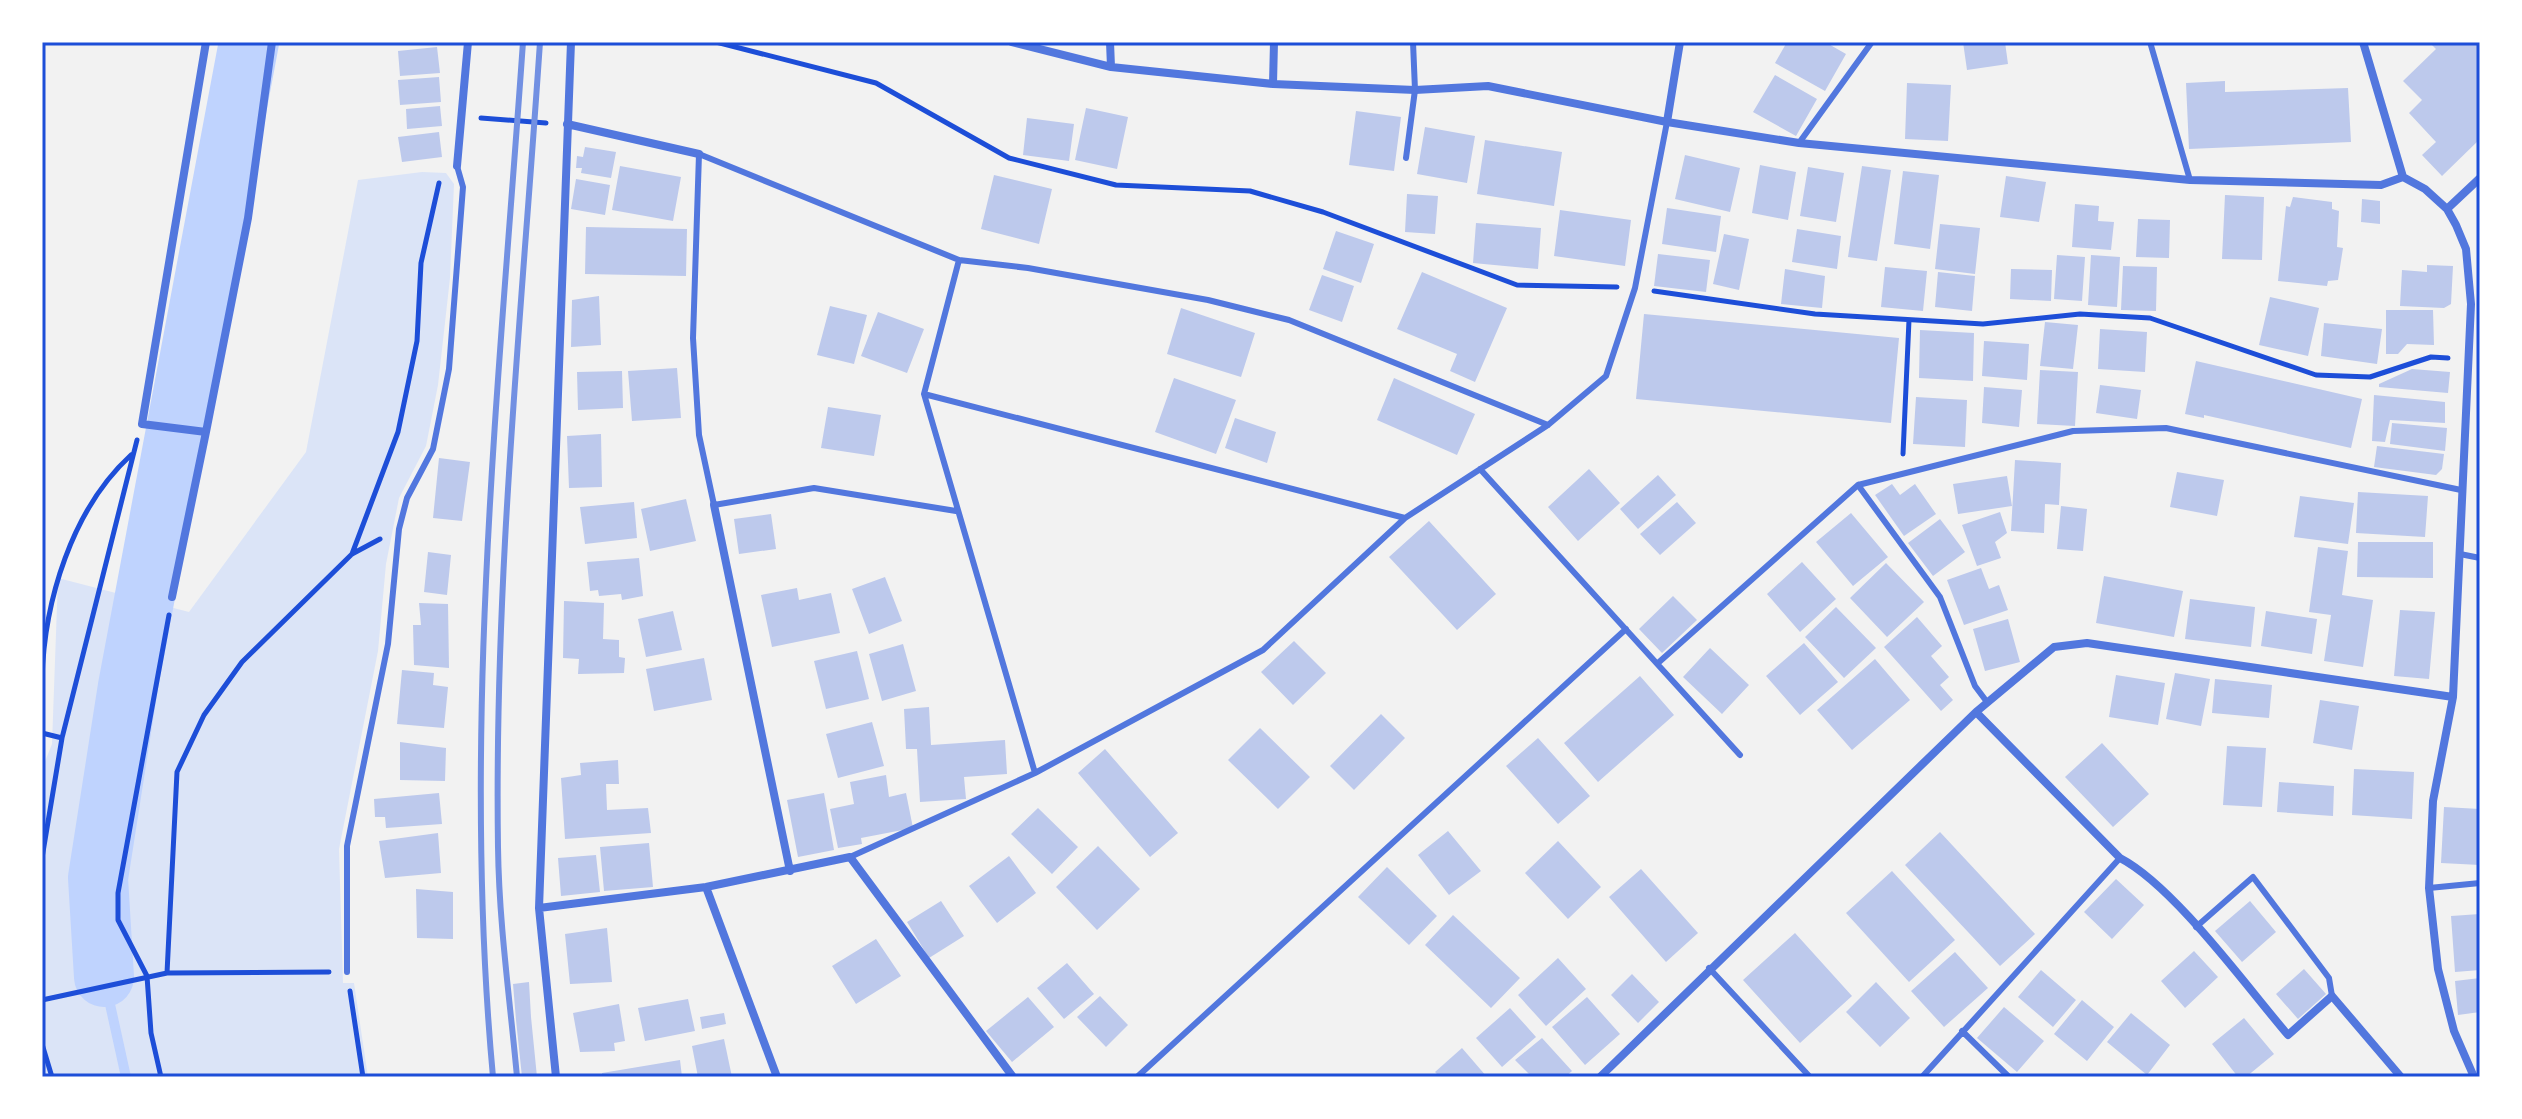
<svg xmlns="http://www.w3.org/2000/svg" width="2522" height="1119" font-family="Roboto,sans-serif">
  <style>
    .green { fill: #dbe4f7 }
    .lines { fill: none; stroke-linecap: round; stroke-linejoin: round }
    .stream { stroke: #bfd3fe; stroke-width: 10 }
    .river { stroke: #bfd3fe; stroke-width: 60 }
    .building { fill: #bdc9ec }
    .path { stroke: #1d4ed8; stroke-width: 5 }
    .service { stroke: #5277de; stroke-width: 6 }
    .minor { stroke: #5277de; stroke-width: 8 }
    .rail { stroke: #7290e2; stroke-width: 6 }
    .neatline { fill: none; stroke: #1d4ed8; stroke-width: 3 }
  </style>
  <rect width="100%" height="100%" fill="#f2f2f2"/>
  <path class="green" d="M422 172 446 173 454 184 450 278 438 385 426 446 399 498 386 564 378 651 339 849 343 983H354L368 1077H42V769L52 744 58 578 189 612 306 452 358 180Z"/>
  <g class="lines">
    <path class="stream" d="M104 977 126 1077"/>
    <path class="river" d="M104 977 98 878 128 686 249 42"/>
  </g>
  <path class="building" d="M1787 42H1825L1846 54 1825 91 1775 63Z
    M1963 42H2005L2008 64 1967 70Z
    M2429 42H2480V139L2442 176 2422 155 2436 142 2409 113 2422 100 2403 81 2436 49Z
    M437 47 440 73 400 76 398 51Z
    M1775 75 1817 99 1796 136 1753 112Z
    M439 77 441 102 400 105 398 80Z
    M2225 81V92L2348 88 2351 142 2189 149 2186 83Z
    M1907 83 1951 85 1948 141 1905 139Z
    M440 106 442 126 407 129 406 109Z
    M1086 108 1128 117 1117 169 1075 160Z
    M1356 111 1401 117 1394 171 1349 165Z
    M1027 118 1074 124 1069 161 1023 155Z
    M1425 127 1475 136 1467 183 1417 174Z
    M439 132 442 157 402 162 398 137Z
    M1485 140 1562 152 1554 206 1477 194Z
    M585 147 616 152 611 178 581 173 582 168H576L577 156 583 157Z
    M1685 155 1740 168 1730 212 1675 199Z
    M1760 165 1796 172 1788 220 1752 213Z
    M620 166 681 177 673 221 612 210Z
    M1862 166 1891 170 1877 261 1848 257Z
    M1808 167 1844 173 1836 222 1800 216Z
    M1903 171 1939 175 1930 249 1894 244Z
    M994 175 1052 189 1039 244 981 229Z
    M2006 176 2046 182 2039 222 2000 217Z
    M576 179 610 185 605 215 571 209Z
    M1407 194 1438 196 1435 234 1405 232Z
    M2225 195 2264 197 2262 260 2222 259Z
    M2293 197 2332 202V209L2339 211 2337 247 2343 248 2338 280 2328 281 2327 286 2278 281 2286 206 2290 207Z
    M2362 199 2380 201V224L2361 222Z
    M2075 204 2099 206 2098 221 2114 222 2111 250 2072 247Z
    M1667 208 1721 216 1716 252 1662 244Z
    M1560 210 1631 220 1625 266 1554 256Z
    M2138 219 2170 220 2169 258 2136 257Z
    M1476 223 1541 228 1538 269 1473 263Z
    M1940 224 1980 228 1975 274 1935 269Z
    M586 227 687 229 686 276 585 274Z
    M1797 229 1841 236 1837 269 1792 262Z
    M1336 231 1374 244 1361 283 1323 269Z
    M1724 234 1749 239 1739 290 1713 284Z
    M1658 254 1710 260 1706 292 1654 286Z
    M2057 255 2085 257 2082 301 2054 299Z
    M2091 255 2120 257 2117 307 2088 305Z
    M2427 265 2453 266 2451 304 2444 308 2400 306 2402 270 2427 272Z
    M2123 266 2157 267 2156 311 2121 310Z
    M1885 267 1927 271 1923 311 1881 307Z
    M1785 269 1825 276 1822 308 1781 304Z
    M2011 269 2052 270 2051 301 2010 299Z
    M1422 272 1507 308 1475 382 1450 371 1457 354 1397 329Z
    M1938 272 1975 276 1972 311 1935 307Z
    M1322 275 1354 286 1342 322 1309 310Z
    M599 296 601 345 571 347 572 300Z
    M2270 297 2319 308 2308 356 2259 345Z
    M830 306 867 315 854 364 817 355Z
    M1181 308 1255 333 1241 377 1167 354Z
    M2386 310H2433L2434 345 2407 344 2398 354H2386Z
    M878 312 924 329 907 373 861 356Z
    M1644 314 1899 338 1891 423 1636 399Z
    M2045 322 2078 325 2073 369 2040 366Z
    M2324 323 2382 329 2377 364 2321 356Z
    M2100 329 2147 332 2145 372 2098 369Z
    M1920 330 1974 333 1973 381 1919 378Z
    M1984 341 2029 344 2027 380 1982 376Z
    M2196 361 2362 399 2351 448 2204 415V418L2185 414Z
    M677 368 681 418 632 421 628 371Z
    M2412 369 2450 372 2448 393 2379 387V384Z
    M2040 370 2078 372 2075 426 2037 424Z
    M622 371 623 408 578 410 577 372Z
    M1174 378 1236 400 1216 454 1155 432Z
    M1394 378 1475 414 1457 455 1377 420Z
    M2100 385 2141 390 2137 419 2096 413Z
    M1984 387 2022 390 2019 427 1982 423Z
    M2374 395 2445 402V423L2390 420 2385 442 2372 441Z
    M1916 397 1967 400 1965 447 1913 444Z
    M828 407 881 415 874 456 821 448Z
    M1235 418 1276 432 1267 463 1225 448Z
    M2392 423 2447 428 2445 451 2390 444Z
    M601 434 602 487 569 488 567 436Z
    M2377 446 2444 454 2442 469 2436 475 2374 467Z
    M439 458 470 462 462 521 433 518Z
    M2015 460 2061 463 2059 505 2045 504 2044 533 2011 531Z
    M1589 469 1620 503 1578 541 1548 507Z
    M2177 472 2224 480 2217 516 2170 507Z
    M1658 475 1676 495 1638 529 1620 509Z
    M2007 476 2012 506 1958 514 1953 484Z
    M1892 484 1900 495 1915 484 1936 514 1904 536 1875 495Z
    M2358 492 2428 496 2425 537 2356 533Z
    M2300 496 2354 503 2348 544 2294 537Z
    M686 499 696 541 650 551 641 509Z
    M634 502 637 538 585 544 580 507Z
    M1677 502 1696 523 1660 555 1640 534Z
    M2061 506 2087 509 2083 551 2057 549Z
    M2000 512 2007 533 1995 542 2001 558 1977 566 1962 525Z
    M1851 513 1888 557 1853 586 1816 542Z
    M771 514 776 549 739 554 734 519Z
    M1940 519 1965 552 1933 576 1908 543Z
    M1429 521 1496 594 1457 630 1389 557Z
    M2358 542H2433V578L2357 577Z
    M2318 547 2348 551 2342 595 2373 600 2363 667 2324 661 2331 615 2309 612Z
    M428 552 451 555 447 595 424 592Z
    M639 558 643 596 622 600 621 594 599 596 598 590 590 591 587 562Z
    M1802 562 1836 599 1800 632 1767 594Z
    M1886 563 1924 602 1887 637 1850 598Z
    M1981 568 1989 589 1999 585 2008 610 1964 625 1947 580Z
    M2104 576 2183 591 2174 637 2096 623Z
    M885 577 902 621 869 634 852 589Z
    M797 588 799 600 831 593 840 633 772 647 761 595Z
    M1673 596 1697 620 1662 653 1639 629Z
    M2190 599 2255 607 2251 647 2185 639Z
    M564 601 604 603 603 639 619 640V657L625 658 624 673 578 674 579 659 563 658Z
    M419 603 448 604 449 668 414 665 413 625H421Z
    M1836 607 1876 648 1844 678 1805 637Z
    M2400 610 2435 612 2429 679 2394 676Z
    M673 611 682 650 646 657 638 619Z
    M2266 611 2317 619 2312 654 2261 646Z
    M1917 617 1942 646 1931 656 1949 677 1940 685 1953 700 1941 711 1884 647Z
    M2008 619 2020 662 1985 671 1973 629Z
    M1294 641 1326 673 1293 705 1261 672Z
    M1804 643 1838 682 1800 715 1766 676Z
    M903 644 916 691 882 701 869 654Z
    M1710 648 1749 685 1722 714 1683 677Z
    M857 651 869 699 826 709 814 661Z
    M704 658 712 700 654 711 646 669Z
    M1875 659 1910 700 1852 750 1817 710Z
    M402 670 434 673 433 685 448 687 444 728 397 724Z
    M2175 673 2210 679 2201 726 2166 719Z
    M2116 675 2165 683 2158 725 2109 717Z
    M1640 676 1674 715 1598 782 1564 743Z
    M2215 679 2272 685 2269 718 2212 713Z
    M2320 700 2359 706 2352 750 2313 743Z
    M929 707 931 745 1005 740 1007 774 964 777 966 799 920 802 917 749H906L904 709Z
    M1381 714 1405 738 1354 790 1330 766Z
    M872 722 884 766 838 778 826 734Z
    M1260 728 1310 777 1278 809 1228 760Z
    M1538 738 1590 796 1558 824 1506 766Z
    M400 742 446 748 445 781 400 780Z
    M2102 743 2149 794 2113 827 2065 777Z
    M2227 746 2266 748 2262 807 2223 805Z
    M1105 749 1178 833 1150 857 1078 773Z
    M618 760 619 784H606L607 810 648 808 651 833 565 839 561 778 581 775 580 763Z
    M2354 769 2414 772 2412 819 2352 815Z
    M886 775 889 797 906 793 913 828 861 838 862 844 838 848 830 809 854 804 850 782Z
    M2279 782 2334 786 2333 816 2277 812Z
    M439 793 442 824 386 828 385 817H375L374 799Z
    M824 793 834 850 798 857 787 800Z
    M2444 807 2480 809V865L2441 863Z
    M1038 808 1078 847 1052 874 1011 834Z
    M1448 831 1481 871 1449 895 1418 855Z
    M1940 832 2035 934 2000 966 1905 865Z
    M438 833 441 873 385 878 379 841Z
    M1558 841 1601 887 1568 919 1525 873Z
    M649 843 653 887 604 891 600 847Z
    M1098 846 1140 889 1097 930 1056 887Z
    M596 855 600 892 561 896 558 858Z
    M1009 856 1036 893 997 923 969 886Z
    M1387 867 1437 916 1409 945 1358 897Z
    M1641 869 1698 933 1666 962 1609 897Z
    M1892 871 1955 940 1909 982 1846 913Z
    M2116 879 2144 905 2112 939 2084 912Z
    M416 889 453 892V939L417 938Z
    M941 901 964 936 929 958 907 922Z
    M2250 901 2276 932 2242 962 2215 931Z
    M2480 914V970L2455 972 2451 916Z
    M1453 915 1520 978 1491 1008 1425 945Z
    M607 928 612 982 570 984 565 934Z
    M1795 933 1852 996 1800 1043 1743 980Z
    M876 939 901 976 856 1004 832 966Z
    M2194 951 2218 977 2185 1008 2161 981Z
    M1955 952 1988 988 1944 1027 1911 991Z
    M1558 958 1586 989 1546 1026 1518 995Z
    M1067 963 1094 994 1064 1019 1037 988Z
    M2304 969 2326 994 2298 1019 2276 994Z
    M2041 970 2076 1000 2053 1027 2018 997Z
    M1632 974 1659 1002 1638 1023 1611 995Z
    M2480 978V1012L2458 1015 2455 981Z
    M529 982 531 1017 537 1077H522L516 1020 513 984Z
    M1876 982 1910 1018 1880 1047 1846 1012Z
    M1100 996 1128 1025 1106 1047 1077 1017Z
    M1028 997 1054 1027 1012 1062 986 1031Z
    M1587 997 1620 1034 1585 1065 1552 1027Z
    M688 999 695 1031 645 1041 638 1008Z
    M2082 1000 2114 1027 2087 1061 2054 1034Z
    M619 1004 625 1041 614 1043 615 1051 580 1052 573 1013Z
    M2004 1007 2044 1041 2017 1072 1977 1038Z
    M1510 1008 1536 1037 1502 1067 1476 1038Z
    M724 1013 726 1024 702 1029 700 1017Z
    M2131 1013 2170 1045 2147 1075 2107 1042Z
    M2244 1018 2274 1054 2246 1077H2238L2212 1044Z
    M1542 1038 1572 1071 1565 1077H1532L1515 1060Z
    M724 1039 732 1077H698L692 1046Z
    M1462 1048 1487 1077H1440L1435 1072Z
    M680 1060 682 1077H602V1073Z"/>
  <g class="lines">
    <path class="path" d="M716 42 876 83 1009 158 1116 185 1250 191 1323 212 1517 285 1617 287
      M481 118 546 123
      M1654 291 1815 314 1983 324 2080 314 2150 318 2316 375 2370 377 2431 357 2448 358
      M1903 454 1909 320
      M352 554 398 432 417 341 421 263 439 183
      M42 680C44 601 72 509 131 455
      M42 733 62 738
      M42 858 62 738 137 440
      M167 973 177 772 204 715 242 662 352 554 380 539
      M350 991 363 1077
      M42 1000 167 973 329 972
      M42 1044 52 1077
      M161 1077 151 1033 147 976 118 920V893L169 615"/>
    <path class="service" d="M2150 42 2190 180
      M1799 143 1872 42
      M1406 158 1415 90 1413 42
      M959 260 924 394 1035 773
      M924 394 1405 518
      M1480 469 1740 755
      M1858 485 1940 597 1975 686 1987 702
      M956 511 814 488 714 505 699 435 693 338 699 154 959 260 1028 268 1208 300 1289 320 1548 425
      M2460 554 2480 558
      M1658 663 1858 485 2073 431 2166 428 2461 490
      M850 857 1035 773 1263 650 1405 518 1548 425 1606 376 1635 288 1667 122
      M2429 888 2480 883
      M2196 927 2253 877 2329 978 2332 996
      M1709 968 1810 1077
      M347 972V846L388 644 399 529 407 498 433 449 449 369 463 187 457 166
      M1962 1031 2009 1077
      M1137 1077 1626 629
      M1922 1077 2120 858"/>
    <path class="minor" d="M1012 42 1111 67 1273 84 1415 90 1488 86 1667 122 1799 143 2190 180 2381 185 2403 177
      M1110 42 1111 67
      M2363 42 2403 177 2425 189 2447 209 2456 225 2466 249 2471 304 2453 697 2433 801 2429 888 2438 969 2454 1031 2474 1077
      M1273 84 1274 42
      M1667 122 1680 42
      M567 124 699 154
      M457 166 468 42
      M2447 209 2480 178
      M206 432 248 218 272 42
      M714 505 790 871
      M172 597 206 432 142 424 206 42
      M1976 712 2120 858C2174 886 2246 986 2288 1035L2332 996 2401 1077
      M706 887 777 1077
      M539 908 706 887 850 857 1013 1077
      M556 1077 539 908 571 42
      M1600 1077 1976 712 2054 647 2087 643 2453 697"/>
    <path class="rail" d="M493 1077C461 733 499 386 523 42
      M517 1077C510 1000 499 924 498 847 494 579 522 310 540 42"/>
  </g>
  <rect width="2522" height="1119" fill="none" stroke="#ffffff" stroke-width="88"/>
  <rect x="44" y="44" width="2434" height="1031" class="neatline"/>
</svg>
